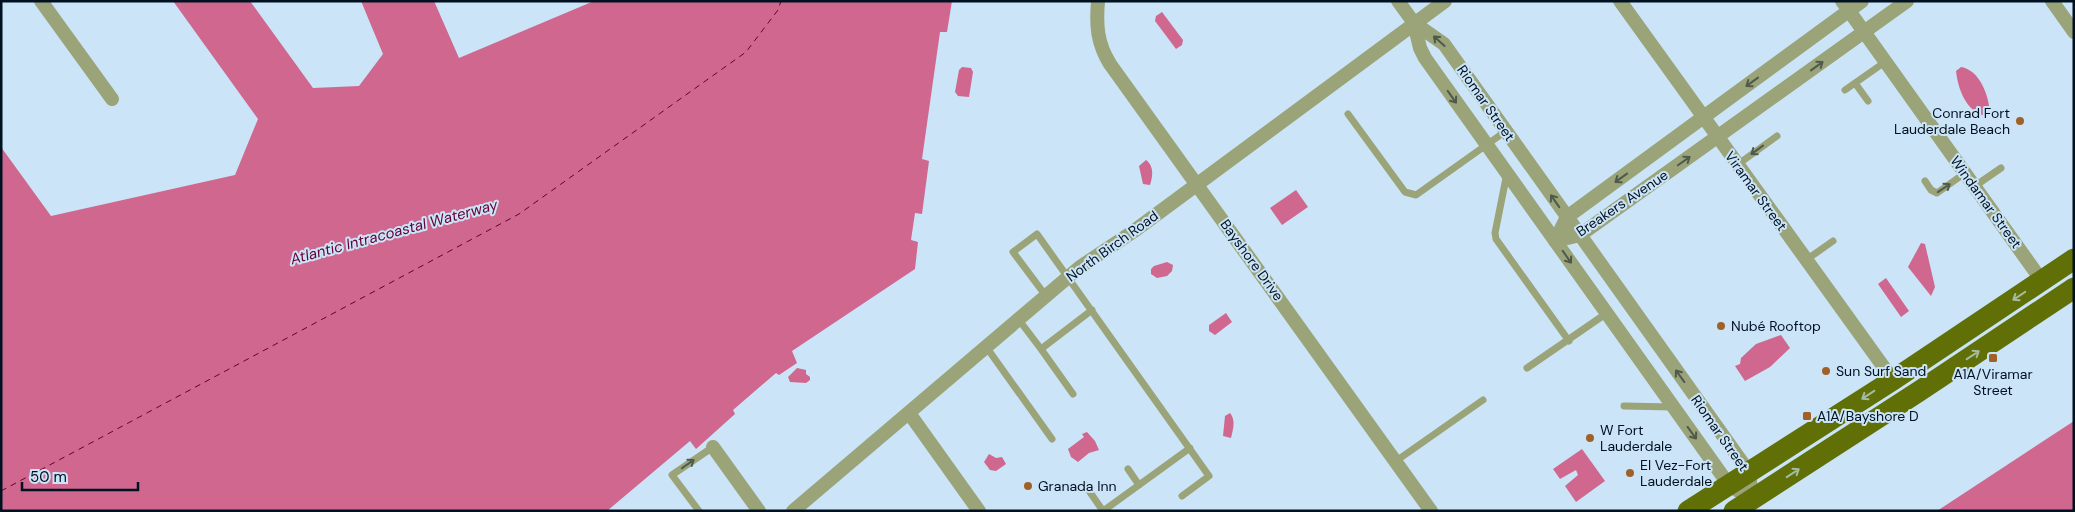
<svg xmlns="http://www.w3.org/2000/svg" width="2075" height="512" font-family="'DM Sans',sans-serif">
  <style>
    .water { fill: #d0678e }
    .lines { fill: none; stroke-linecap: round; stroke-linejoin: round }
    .ferry { stroke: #650034; stroke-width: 1; stroke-dasharray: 6 5; stroke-linecap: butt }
    .lane { stroke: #9aa478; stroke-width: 7 }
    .street { stroke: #9aa478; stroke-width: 14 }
    .primary { stroke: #617006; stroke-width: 21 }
    .oneway { stroke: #4d5a4c }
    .oneway2 { stroke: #a6bba3 }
    .poi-dot { fill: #a06129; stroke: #cbe4f7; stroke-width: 2 }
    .labels { text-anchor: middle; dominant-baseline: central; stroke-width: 4; stroke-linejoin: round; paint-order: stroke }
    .street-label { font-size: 14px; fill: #001121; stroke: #cbe4f7 }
    .poi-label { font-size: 14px; fill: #001121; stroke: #cbe4f7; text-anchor: start }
    .water-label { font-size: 15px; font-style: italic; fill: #650034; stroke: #cbe4f7 }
  </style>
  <rect width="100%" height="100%" fill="#cbe4f7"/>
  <path class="water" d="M173 1H250L313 88 359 86 383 54 361 1H434L459 58 594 1H952L947 32H940L922 159 929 161 922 214 915 213 911 240 918 242 915 269 792 351 797 363 779 375 776 373 733 410 735 414 696 449 690 441 607 511H1V147L51 216 235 175 258 119Z
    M1162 12 1183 40 1182 45 1176 49 1155 21 1156 16Z
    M962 67 971 68 973 72 969 97 958 96 955 92 959 70Z
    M1961 67C1980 70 1989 96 1990 113L1986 116C1966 112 1958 89 1956 71Z
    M1146 160C1154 166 1153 176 1150 185L1143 184 1139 166Z
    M1296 190 1308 207 1282 225 1270 208Z
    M1921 243 1925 244 1935 287 1931 296 1908 267Z
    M1167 262 1173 265 1172 271 1167 276 1157 278 1151 274V269L1154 266Z
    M1886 278 1909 311 1901 317 1878 284Z
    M1226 313 1232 322 1215 335 1209 331V325Z
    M1781 335 1790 348 1770 367 1745 381 1735 366 1740 364 1741 358 1756 344Z
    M797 368 806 370V374L810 377V380L806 383 790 382 788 377Z
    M1230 413C1236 420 1233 430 1231 438L1223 436 1225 416Z
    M2074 421V511H1937Z
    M1087 432 1095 441 1099 450 1089 453 1078 462 1071 457 1068 449 1084 437 1082 434Z
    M1582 449 1605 481 1576 502 1565 486 1578 475 1576 470 1560 479 1553 469Z
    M989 454 996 458 1002 457 1006 464 996 471 990 470 984 462Z"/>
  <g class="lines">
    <path class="ferry" d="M1 491 519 214 746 52 778 10 781 1"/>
    <path class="lane" d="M1855 83 1868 101
      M1845 90 1885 62
      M1348 114 1405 192 1416 195 1506 131
      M1737 165 1777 136
      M1507 173 1495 233 1496 239 1569 341
      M1925 181 1931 190 1937 193 1965 173
      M1975 186 2001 168
      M1806 260 1833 241
      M1046 296 1013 252 1037 234 1209 476 1182 496
      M1019 320 1041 349 1092 310
      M987 348 1052 439
      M1041 349 1073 394
      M1527 368 1607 313
      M1624 406 1673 407
      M1396 461 1483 400
      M1128 469 1139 485
      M1085 485 1103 511
      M699 511 672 475 713 447
      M1103 511 1190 448"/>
    <path class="street" d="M41 1 112 99
      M1098 1C1096 25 1097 43 1110 64L1431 511
      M1398 1 1414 23 1420 48 1425 58 1729 485 1752 499
      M1620 1 1893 380
      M1842 1 2042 281
      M2052 1 2074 32
      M1414 23 1444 44 1739 458 1749 472 1752 499
      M1555 241 1580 235 1907 1
      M1555 241 1567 217 1862 1
      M909 413 979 511
      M713 447 759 511
      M793 511 1080 267 1134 231 1445 1"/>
    <path class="primary" d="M1688 511 1893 380 2074 259
      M1734 511 1918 392 2074 288"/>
  </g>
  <defs><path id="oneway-shaft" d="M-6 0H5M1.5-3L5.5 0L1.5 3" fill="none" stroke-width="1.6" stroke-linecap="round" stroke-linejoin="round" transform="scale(1.25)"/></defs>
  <g class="oneway">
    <use href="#oneway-shaft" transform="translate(1439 41) rotate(-138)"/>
    <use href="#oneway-shaft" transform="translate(1817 66) rotate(-36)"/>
    <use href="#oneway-shaft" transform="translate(1752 82) rotate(144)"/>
    <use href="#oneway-shaft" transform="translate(1452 97) rotate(55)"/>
    <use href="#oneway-shaft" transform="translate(1757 150) rotate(144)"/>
    <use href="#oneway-shaft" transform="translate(1684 161) rotate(-35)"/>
    <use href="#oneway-shaft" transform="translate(1621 178) rotate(144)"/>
    <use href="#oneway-shaft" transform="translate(1944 188) rotate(-34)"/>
    <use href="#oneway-shaft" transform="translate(1555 201) rotate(-125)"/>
    <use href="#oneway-shaft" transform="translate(1567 257) rotate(55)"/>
    <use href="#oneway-shaft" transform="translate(1680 376) rotate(-126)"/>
    <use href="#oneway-shaft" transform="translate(1692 433) rotate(54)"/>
    <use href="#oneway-shaft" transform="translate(688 464) rotate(-35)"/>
  </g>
  <g class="oneway2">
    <use href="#oneway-shaft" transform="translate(2019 296) rotate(146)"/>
    <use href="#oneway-shaft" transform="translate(1973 355) rotate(-33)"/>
    <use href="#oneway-shaft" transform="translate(1868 395) rotate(147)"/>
    <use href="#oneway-shaft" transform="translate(1793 473) rotate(-33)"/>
  </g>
  <g class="poi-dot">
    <circle cx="2020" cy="121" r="5"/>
    <circle cx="1721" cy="326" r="5"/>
    <rect x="1988" y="353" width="10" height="10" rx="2.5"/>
    <circle cx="1826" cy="371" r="5"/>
    <rect x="1802" y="411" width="10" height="10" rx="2.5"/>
    <circle cx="1590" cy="438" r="5"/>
    <circle cx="1630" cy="473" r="5"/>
    <circle cx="1028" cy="486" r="5"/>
  </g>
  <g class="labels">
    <g class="street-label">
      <text transform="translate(1486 103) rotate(55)">Riomar Street</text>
      <text transform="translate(1756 191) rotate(54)">Viramar Street</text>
      <text transform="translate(1986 202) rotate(54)">Windamar Street</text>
      <text transform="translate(1622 203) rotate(-34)">Breakers Avenue</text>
      <text transform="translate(1112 246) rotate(-36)">North Birch Road</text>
      <text transform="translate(1252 260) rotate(54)">Bayshore Drive</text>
      <text transform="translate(1720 433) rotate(55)">Riomar Street</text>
    </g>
    <g class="poi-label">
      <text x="2010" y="113" text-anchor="end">Conrad Fort<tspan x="2010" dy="16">Lauderdale Beach</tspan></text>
      <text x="1731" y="326">Nubé Rooftop</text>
      <text x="1836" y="371">Sun Surf Sand</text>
      <text x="1993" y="374" text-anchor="middle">A1A/Viramar<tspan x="1993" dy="16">Street</tspan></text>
      <text x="1817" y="416">A1A/Bayshore D</text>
      <text x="1600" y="430">W Fort<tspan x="1600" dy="16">Lauderdale</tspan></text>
      <text x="1640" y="465">El Vez-Fort<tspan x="1640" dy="16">Lauderdale</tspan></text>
      <text x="1038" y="486">Granada Inn</text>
    </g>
    <g class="water-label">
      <text transform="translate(394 232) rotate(-15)">Atlantic Intracoastal Waterway</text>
    </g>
  </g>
  <rect width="2075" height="512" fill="none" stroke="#001121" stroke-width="5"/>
  <path d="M22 482v8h116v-8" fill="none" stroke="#001121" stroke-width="2.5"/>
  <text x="30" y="482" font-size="15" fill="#001121" stroke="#cbe4f7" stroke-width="4" paint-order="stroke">50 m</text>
</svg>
